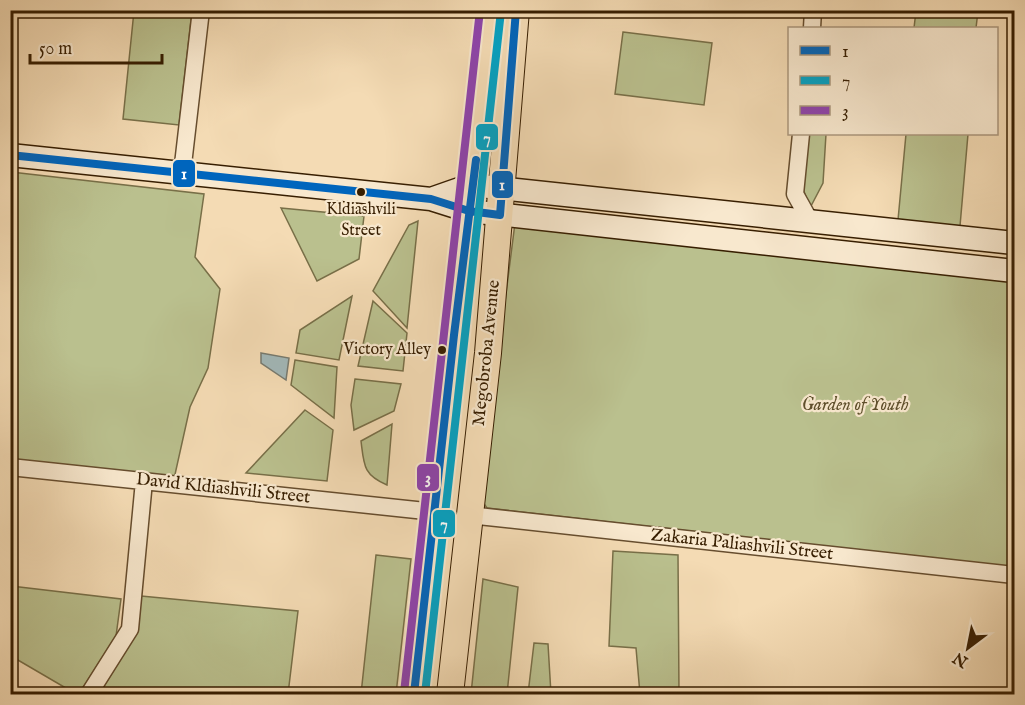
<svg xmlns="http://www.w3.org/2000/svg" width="1025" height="705" font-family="'IM FELL English',serif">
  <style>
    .green { fill: #bac08e; stroke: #786f48; stroke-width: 1.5 }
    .water { fill: #a2b8b9; stroke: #777a6f; stroke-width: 1.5 }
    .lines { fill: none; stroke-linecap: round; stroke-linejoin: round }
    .minor-casing { stroke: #664d2e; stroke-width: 19 }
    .secondary-casing { stroke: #371e01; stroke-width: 25 }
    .primary-casing { stroke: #371e01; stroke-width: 28 }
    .minor { stroke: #f8e8ce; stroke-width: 16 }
    .secondary { stroke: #f8e8ce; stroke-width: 22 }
    .primary { stroke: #f4dbb4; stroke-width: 26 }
    .bus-1-casing { stroke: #f8e8ce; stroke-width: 12 }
    .bus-2-casing { stroke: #f8e8ce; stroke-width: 12 }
    .bus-3-casing { stroke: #f8e8ce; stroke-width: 12 }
    .bus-1 { stroke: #0065bd; stroke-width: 8 }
    .bus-2 { stroke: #03a2c4; stroke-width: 8 }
    .bus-3 { stroke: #8e44ad; stroke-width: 8 }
    .bus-dot { fill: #371e01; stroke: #f8e8ce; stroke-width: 2 }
    .labels { text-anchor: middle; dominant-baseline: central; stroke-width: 4.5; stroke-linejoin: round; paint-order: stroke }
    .bus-label { font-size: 16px; fill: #371e01; stroke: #f8e8ce }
    .street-label { font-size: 18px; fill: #371e01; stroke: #f8e8ce }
    .park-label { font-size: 18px; font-style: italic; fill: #5e4f2b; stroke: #f8e8ce }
    .line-badge { stroke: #f8e8ce; stroke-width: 2 }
    .badge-label { font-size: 16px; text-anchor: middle; font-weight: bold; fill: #fff }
  </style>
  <rect width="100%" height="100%" fill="#f4dbb4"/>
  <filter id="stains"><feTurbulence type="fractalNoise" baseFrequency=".00333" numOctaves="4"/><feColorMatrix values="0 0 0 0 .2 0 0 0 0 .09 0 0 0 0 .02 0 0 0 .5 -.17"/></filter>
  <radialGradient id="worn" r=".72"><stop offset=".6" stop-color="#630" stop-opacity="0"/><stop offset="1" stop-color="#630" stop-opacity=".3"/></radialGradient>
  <path class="green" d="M134 11H192L179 125 123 119Z
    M916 11H978L976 28H914Z
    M623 32 712 43 704 105 615 94Z
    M806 134H826L823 183 810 208 801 183Z
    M906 134H968L960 226 898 220Z
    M11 172 204 194 195 257 220 289 208 368 190 407 174 479 11 462Z
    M281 208 364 216 359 259 317 281Z
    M418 221 407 328 373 291 409 225Z
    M515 223 1014 278V568L487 508 480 498Z
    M352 296 339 360 296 353 300 330Z
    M373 301 407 333 403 371 358 366Z
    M295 360 337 367 334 418 291 385Z
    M355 379 401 384 394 411 354 430 351 405Z
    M305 410 333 430 327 481 246 473Z
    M392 424 387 485C363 475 364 465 361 441Z
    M613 551 678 555 679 692 688 694H640L636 648 609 646Z
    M376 555 411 559 396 694H361Z
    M483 579 518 587 507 694H471Z
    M11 586 121 599 116 636 79 694H76L11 656Z
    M141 596 298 611 288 694H177L130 690 129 694H99L136 634Z
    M534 643 548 644 551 694H528Z"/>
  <path class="water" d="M261 353 289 358 286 380 261 363Z"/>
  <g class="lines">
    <defs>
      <path id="minor" d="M812 28 813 10
        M801 134 795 194 810 221
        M182 173 201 10
        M10 467 435 512
        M469 515 1014 575
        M89 694 130 629 144 481"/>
      <path id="secondary" d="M10 155 431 199 469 211 1014 271
        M431 199 471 185 1014 243"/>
      <path id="primary" d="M414 694 454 335 475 162 491 10
        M450 694 488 353 516 10"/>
    </defs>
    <use href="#minor" class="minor-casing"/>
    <use href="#secondary" class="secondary-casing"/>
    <use href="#primary" class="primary-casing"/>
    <use href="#minor" class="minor"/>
    <use href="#secondary" class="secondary"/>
    <use href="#primary" class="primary"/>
    <defs>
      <path id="bus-1" d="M10 155 431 199 469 211 500 215 516 10
        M414 694 454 335 476 160"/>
      <path id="bus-2" d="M425 694 501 11"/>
      <path id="bus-3" d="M404 693 480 10"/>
    </defs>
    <use href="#bus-1" class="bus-1-casing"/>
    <use href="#bus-2" class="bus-2-casing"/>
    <use href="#bus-3" class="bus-3-casing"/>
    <use href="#bus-1" class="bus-1"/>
    <use href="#bus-2" class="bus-2"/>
    <use href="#bus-3" class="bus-3"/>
  </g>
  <g class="bus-dot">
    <circle cx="361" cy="192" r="5"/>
    <circle cx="442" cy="350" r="5"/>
  </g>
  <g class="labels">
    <g class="bus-label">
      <text x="361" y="210">Kldiashvili<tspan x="361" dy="21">Street</tspan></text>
      <text x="431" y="350" text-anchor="end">Victory Alley</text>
    </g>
    <g class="street-label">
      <text transform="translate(487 353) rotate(-84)">Megobroba Avenue</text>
      <text transform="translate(223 489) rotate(6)">David Kldiashvili Street</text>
      <text transform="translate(742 545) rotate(6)">Zakaria Paliashvili Street</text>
    </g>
    <g class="park-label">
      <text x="855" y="405">Garden of Youth</text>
    </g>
  </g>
  <g class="line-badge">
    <rect x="475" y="123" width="24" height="28" rx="6" fill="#03a2c4"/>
    <rect x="172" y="159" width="24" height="29" rx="6" fill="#0065bd"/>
    <rect x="491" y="170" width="23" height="29" rx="6" fill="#0065bd"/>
    <rect x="416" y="463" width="24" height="29" rx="6" fill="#8e44ad"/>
    <rect x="432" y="509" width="24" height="29" rx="6" fill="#03a2c4"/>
  </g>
  <g class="badge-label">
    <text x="487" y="143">7</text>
    <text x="184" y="179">1</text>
    <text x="502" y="190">1</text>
    <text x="428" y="483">3</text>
    <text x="444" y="529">7</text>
  </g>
  <rect width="1025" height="705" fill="none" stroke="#f4dbb4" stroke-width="36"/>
  <rect x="12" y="12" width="1001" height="681" fill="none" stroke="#371e01" stroke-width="3"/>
  <rect x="18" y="18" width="989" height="669" fill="none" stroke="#371e01" stroke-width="1.5"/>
  <rect x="788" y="27" width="210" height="108" fill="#f8e8ce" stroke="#ab977c" stroke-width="1.5"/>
  <rect x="800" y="46" width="30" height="9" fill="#0065bd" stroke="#ab977c" stroke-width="1.5"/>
  <text x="842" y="57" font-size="18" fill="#371e01">1</text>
  <rect x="800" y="76" width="30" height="9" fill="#03a2c4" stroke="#ab977c" stroke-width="1.5"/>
  <text x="842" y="87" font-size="18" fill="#371e01">7</text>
  <rect x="800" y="106" width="30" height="9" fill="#8e44ad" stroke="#ab977c" stroke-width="1.5"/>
  <text x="842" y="117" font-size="18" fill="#371e01">3</text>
  <g transform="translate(968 648) rotate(212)" stroke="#f8e8ce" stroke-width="4.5" paint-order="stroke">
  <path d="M0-4.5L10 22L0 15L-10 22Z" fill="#371e01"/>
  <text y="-9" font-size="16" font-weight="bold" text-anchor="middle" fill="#371e01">N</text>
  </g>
  <path d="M30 54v9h132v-9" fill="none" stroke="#371e01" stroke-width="3"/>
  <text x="39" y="54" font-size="18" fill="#371e01" stroke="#f8e8ce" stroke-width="4.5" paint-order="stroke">50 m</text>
  <rect width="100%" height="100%" filter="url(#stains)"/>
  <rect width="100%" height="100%" fill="url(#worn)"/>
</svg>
